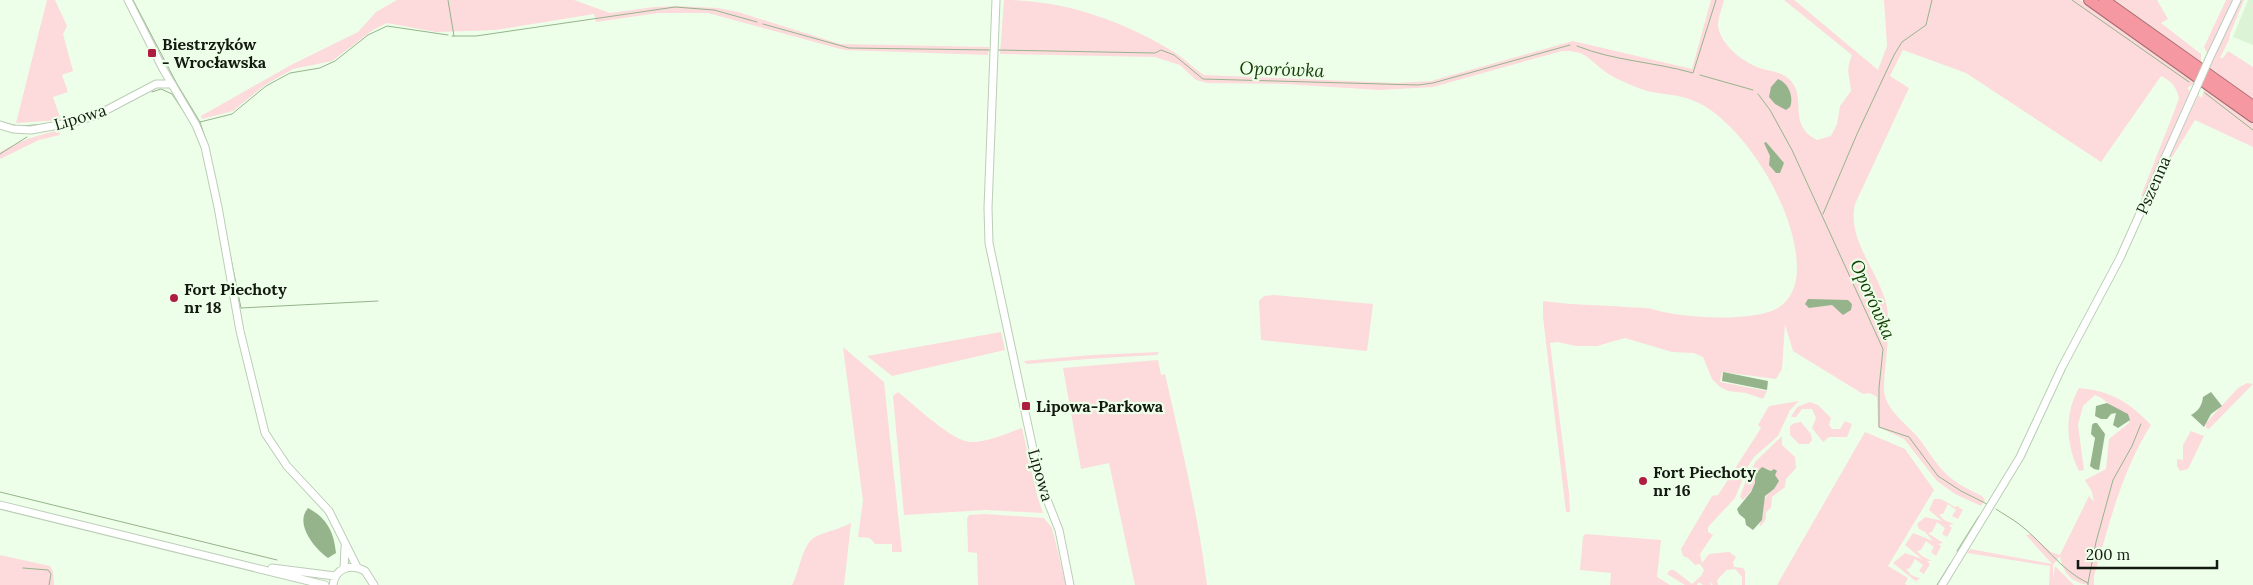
<svg xmlns="http://www.w3.org/2000/svg" width="2253" height="585" font-family="Lora,serif">
  <style>
    .built { fill: #dcf3d6 }
    .green { fill: #fddadc }
    .water { fill: #95b48c }
    .lines { fill: none; stroke-linecap: round; stroke-linejoin: round }
    .stream { stroke: #95b48c; stroke-width: 1 }
    .minor-casing { stroke: #bccdb8; stroke-width: 9 }
    .highway-casing { stroke: #a76c6f; stroke-width: 12 }
    .minor { stroke: #fff; stroke-width: 7 }
    .highway { stroke: #f698a1; stroke-width: 10 }
    .minor-bridge-casing { stroke: #bccdb8; stroke-width: 9; stroke-linecap: butt }
    .minor-bridge { stroke: #fff; stroke-width: 7 }
    .poi-dot { fill: #af1c41; stroke: #edffe8; stroke-width: 2 }
    .labels { text-anchor: middle; dominant-baseline: central; stroke-width: 4.5; stroke-linejoin: round; paint-order: stroke }
    .poi-label { font-size: 16px; font-weight: bold; fill: #141a12; stroke: #edffe8; text-anchor: start }
    .street-label { font-size: 16px; fill: #141a12; stroke: #edffe8 }
    .water-label { font-size: 18px; font-style: italic; fill: #113c02; stroke: #edffe8 }
  </style>
  <rect width="100%" height="100%" fill="#edffe8"/>
  <path class="built" d="M2248 0H2253V45L2233 37Z"/>
  <path class="green" d="M47 0H55L67 26 63 34 73 71 62 75 68 92 53 97 61 120 16 123Z
    M397 0H574L610 13 654 7 677 6 718 8 738 12 840 44 989 47 988 55 844 50 708 13H658L596 22 594 14 496 30 436 32 387 23 373 30 332 61 293 69 265 85 233 111 202 119 201 116 291 65 358 32 376 12Z
    M1004 0C1064 0 1123 21 1174 52 1185 59 1193 68 1204 75L1396 83 1431 81 1573 41 1692 69 1711 0H1724C1722 8 1718 18 1718 26 1721 46 1745 64 1763 69 1774 72 1783 72 1791 81 1807 99 1787 125 1817 140L1831 136 1837 124 1840 106 1851 91C1850 76 1845 71 1852 55L1784 0H1794L1798 3 1878 70 1887 46 1884 0H2080L2196 83 2187 88 2191 92 2144 196H2141L2179 99C2177 88 2172 81 2161 76L2101 162 1966 73 1903 50 1890 76 1909 88 1855 204C1847 237 1875 268 1885 299 1893 326 1884 362 1884 390 1885 411 1910 426 1921 441 1930 454 1939 469 1952 479 1961 486 1972 491 1982 496L1985 500 1981 506 1955 494 1937 481 1904 439 1878 427 1877 397 1870 393 1863 394 1793 351 1785 324 1782 369 1776 379 1722 372 1720 382 1767 391 1763 399 1746 393 1728 391 1720 387 1712 379 1703 357 1694 353 1672 352 1625 338 1597 346H1576L1558 342 1550 343 1569 493 1570 512H1566L1543 317V301C1570 305 1599 305 1626 307 1634 308 1645 307 1652 309 1680 318 1746 322 1774 310 1790 303 1797 286 1797 269 1797 215 1755 143 1712 111 1683 89 1660 99 1631 85 1623 81 1614 78 1607 73 1589 60 1587 50 1562 51L1433 87 1380 90 1284 84 1207 83 1196 80 1180 65 1155 57 1000 54Z
    M2115 0H2157L2168 19 2161 23 2201 54V62Z
    M2226 0H2233L2208 55 2204 47Z
    M2240 0H2244L2230 34 2229 40 2220 58H2223L2228 51 2253 67V100L2209 68Z
    M2204 88 2253 123V147L2195 120 2161 175 2198 95 2202 98Z
    M59 130 60 135 39 140 0 159V152C19 141 38 135 59 130Z
    M1274 295 1373 304 1367 351 1261 340 1259 301 1264 296Z
    M1001 332 1005 350 892 376 867 356Z
    M843 347 884 382 902 552H892V544H875L870 538 858 537 863 501Z
    M1159 352 1157 355C1113 357 1070 360 1027 364L1023 361 1092 355Z
    M1158 360 1161 375 1165 374C1181 444 1198 514 1207 585H1135L1109 463 1081 469 1063 368Z
    M2247 383 2253 384 2209 429 2206 428V423L2238 388Z
    M2079 388C2111 391 2129 402 2151 425 2122 470 2109 525 2094 576V585C2074 585 2063 575 2060 556L2053 565V580L2055 566 2074 585H2049L2050 566 1967 553 1970 549 2052 564 2026 535 2031 534 2051 552 2060 555 2089 496 2094 502 2092 492 2085 480 2106 469 2109 439 2129 423C2130 409 2122 413 2113 407 2107 403 2103 398 2095 395L2083 406 2078 425 2084 470 2079 471C2066 445 2064 414 2079 388Z
    M898 392C915 405 953 443 972 442 988 442 1007 433 1022 428L1037 495 1043 513 985 510 904 515 893 396Z
    M1799 401 1790 410 1778 436 1754 457 1748 466 1735 498 1708 527V532L1713 535 1700 554 1702 563 1709 554 1729 552 1736 557 1733 562 1734 567 1743 568 1745 571V585H1742V577L1735 569 1727 570 1717 580 1718 585H1713L1710 582 1711 585H1703L1699 582 1697 585H1685L1667 574 1670 570H1674L1692 584 1701 576 1704 570 1700 564 1695 565 1688 558 1683 556 1681 549 1712 496 1718 495 1761 428 1758 425 1769 406Z
    M1810 402 1818 405 1831 418 1829 425 1832 429H1840L1845 421 1852 424 1847 437H1829L1823 442 1812 428 1816 418 1812 409H1802L1796 417H1791L1797 407Z
    M1801 422 1811 434 1812 440 1809 444H1799L1790 435V426L1795 423Z
    M2191 431 2204 436 2188 469 2180 471 2177 466V459L2183 460V445Z
    M1865 432 1905 449 1934 490 1888 566 1908 578 1905 584 1907 585H1777Z
    M1782 436V445L1795 457 1796 468 1786 479 1785 487 1772 497 1771 508 1766 512V519L1761 526 1759 525C1767 513 1758 498 1773 490L1771 471 1767 468C1759 478 1752 492 1743 500L1740 497 1748 475 1756 461Z
    M1934 499H1941L1955 507 1957 506 1963 510 1958 519 1952 516 1956 510 1948 504 1943 514H1939L1944 520 1954 524 1949 525 1952 528 1947 537 1942 534 1945 528 1937 522 1932 532 1928 533 1943 543 1938 544 1941 546 1936 556 1931 552 1934 547 1926 541 1921 550 1917 551 1922 556 1932 561H1927L1930 564 1924 574 1919 571 1923 565 1915 559 1910 568 1906 569 1911 575 1921 579 1916 580 1918 583 1893 563 1905 553 1922 559 1905 545 1913 533 1933 541 1925 532 1919 529 1917 524 1925 517 1942 521 1929 510Z
    M985 514 1044 518 1052 528 1066 585H978L977 553 968 552 967 519 969 515Z
    M851 523 844 585H792C800 571 802 542 817 536 828 531 840 529 851 523Z
    M1585 534 1661 540 1657 577 1670 585H1610L1611 573 1580 570 1583 537Z
    M0 555 50 566 53 571 54 585H0Z"/>
  <path class="water" d="M1778 79C1789 83 1794 98 1790 107L1786 110 1775 104 1769 97 1771 87Z
    M1766 142 1784 163 1780 173H1776L1769 165 1770 156 1764 143Z
    M1808 299 1848 300 1852 304 1851 310 1843 315 1832 305 1809 308 1805 304Z
    M1723 372 1768 381 1767 390 1722 381Z
    M2211 392 2222 406 2211 414 2204 427 2191 415C2198 411 2202 406 2203 397Z
    M2107 403 2128 414 2130 420 2118 428 2113 425 2116 413 2111 414 2107 419H2101L2095 416 2096 406Z
    M2094 423H2097L2105 434 2099 470 2094 469 2090 466 2095 438 2091 434 2092 425Z
    M1762 467 1771 471 1774 469 1777 471 1775 475 1779 481 1774 489 1765 496 1762 520 1753 530 1746 525 1745 519 1739 514 1737 509 1751 492 1755 483V474Z
    M308 508C327 518 334 532 336 553L328 558C315 549 294 524 308 508Z"/>
  <g class="lines">
    <path class="stream" d="M133 0 177 84 200 122 208 146 241 308 378 301
      M448 0 454 36
      M2072 0 2189 82
      M763 24 849 48 990 50
      M452 36H476L675 7 714 10 757 22
      M1577 46C1614 61 1655 62 1693 73L1716 0
      M998 50 1155 53 1161 50 1174 55 1203 79 1418 85 1433 83 1570 45
      M1700 75 1753 90
      M152 92 161 89 172 94 192 124
      M2205 93 2253 130
      M1758 94 1770 110 1792 150 1883 349 1879 388V427L1909 437 1938 476 1961 491 1987 504
      M89 114 97 111
      M200 122 232 114 266 86 290 73 320 68 335 61 368 35 387 26 448 35
      M5 123 18 126
      M50 123 78 117
      M22 126 46 124
      M0 154 27 137
      M1823 214 1857 134 1894 55 1902 42 1926 25 1932 0
      M0 492 277 560
      M1996 509C2003 514 2011 518 2019 524 2043 542 2060 570 2088 583V585
      M1957 551 1979 516
      M23 568 48 570 51 574 49 585
      M2088 583 2096 542 2113 480 2132 446 2141 424
      M1937 585 1950 564"/>
    <defs>
      <path id="minor" d="M128 0 163 69 196 125 205 147 218 207 240 331 265 433 287 466 329 511 357 567
        M996 0 988 208 989 243 1040 482 1059 530 1070 585
        M2209 59 2237 0
        M0 125 13 129 31 130 75 122 97 115 156 84H172
        M0 505 325 585
        M272 568 335 576
        M344 568 345 547
        M333 585C335 568 351 563 365 571L374 585
        M1942 585 2020 457 2062 367 2120 258 2194 93"/>
      <path id="highway" d="M2089 0 2253 117
        M2104 0 2253 106"/>
    </defs>
    <use href="#minor" class="minor-casing"/>
    <use href="#highway" class="highway-casing"/>
    <use href="#minor" class="minor"/>
    <use href="#highway" class="highway"/>
    <defs>
      <path id="minor-bridge" d="M2194 93 2209 59"/>
    </defs>
    <use href="#minor-bridge" class="minor-bridge-casing"/>
    <use href="#minor-bridge" class="minor-bridge"/>
  </g>
  <g class="poi-dot">
    <rect x="147" y="48" width="10" height="10" rx="2.5"/>
    <circle cx="174" cy="298" r="5"/>
    <rect x="1021" y="401" width="10" height="10" rx="2.5"/>
    <circle cx="1643" cy="481" r="5"/>
  </g>
  <g class="labels">
    <g class="poi-label">
      <text x="162" y="44">Biestrzyków<tspan x="162" dy="18">- Wrocławska</tspan></text>
      <text x="184" y="289">Fort Piechoty<tspan x="184" dy="18">nr 18</tspan></text>
      <text x="1036" y="406">Lipowa-Parkowa</text>
      <text x="1653" y="472">Fort Piechoty<tspan x="1653" dy="18">nr 16</tspan></text>
    </g>
    <g class="street-label">
      <text transform="translate(80 117) rotate(-17)">Lipowa</text>
      <text transform="translate(2153 185) rotate(-66)">Pszenna</text>
      <text transform="translate(1041 475) rotate(74)">Lipowa</text>
    </g>
    <g class="water-label">
      <text transform="translate(1282 69) rotate(2)">Oporówka</text>
      <text transform="translate(1873 299) rotate(66)">Oporówka</text>
    </g>
  </g>
  <path d="M2078 560v8h139v-8" fill="none" stroke="#141a12" stroke-width="2.5"/>
  <text x="2086" y="560" font-size="15" fill="#141a12" stroke="#edffe8" stroke-width="4" paint-order="stroke">200 m</text>
</svg>
